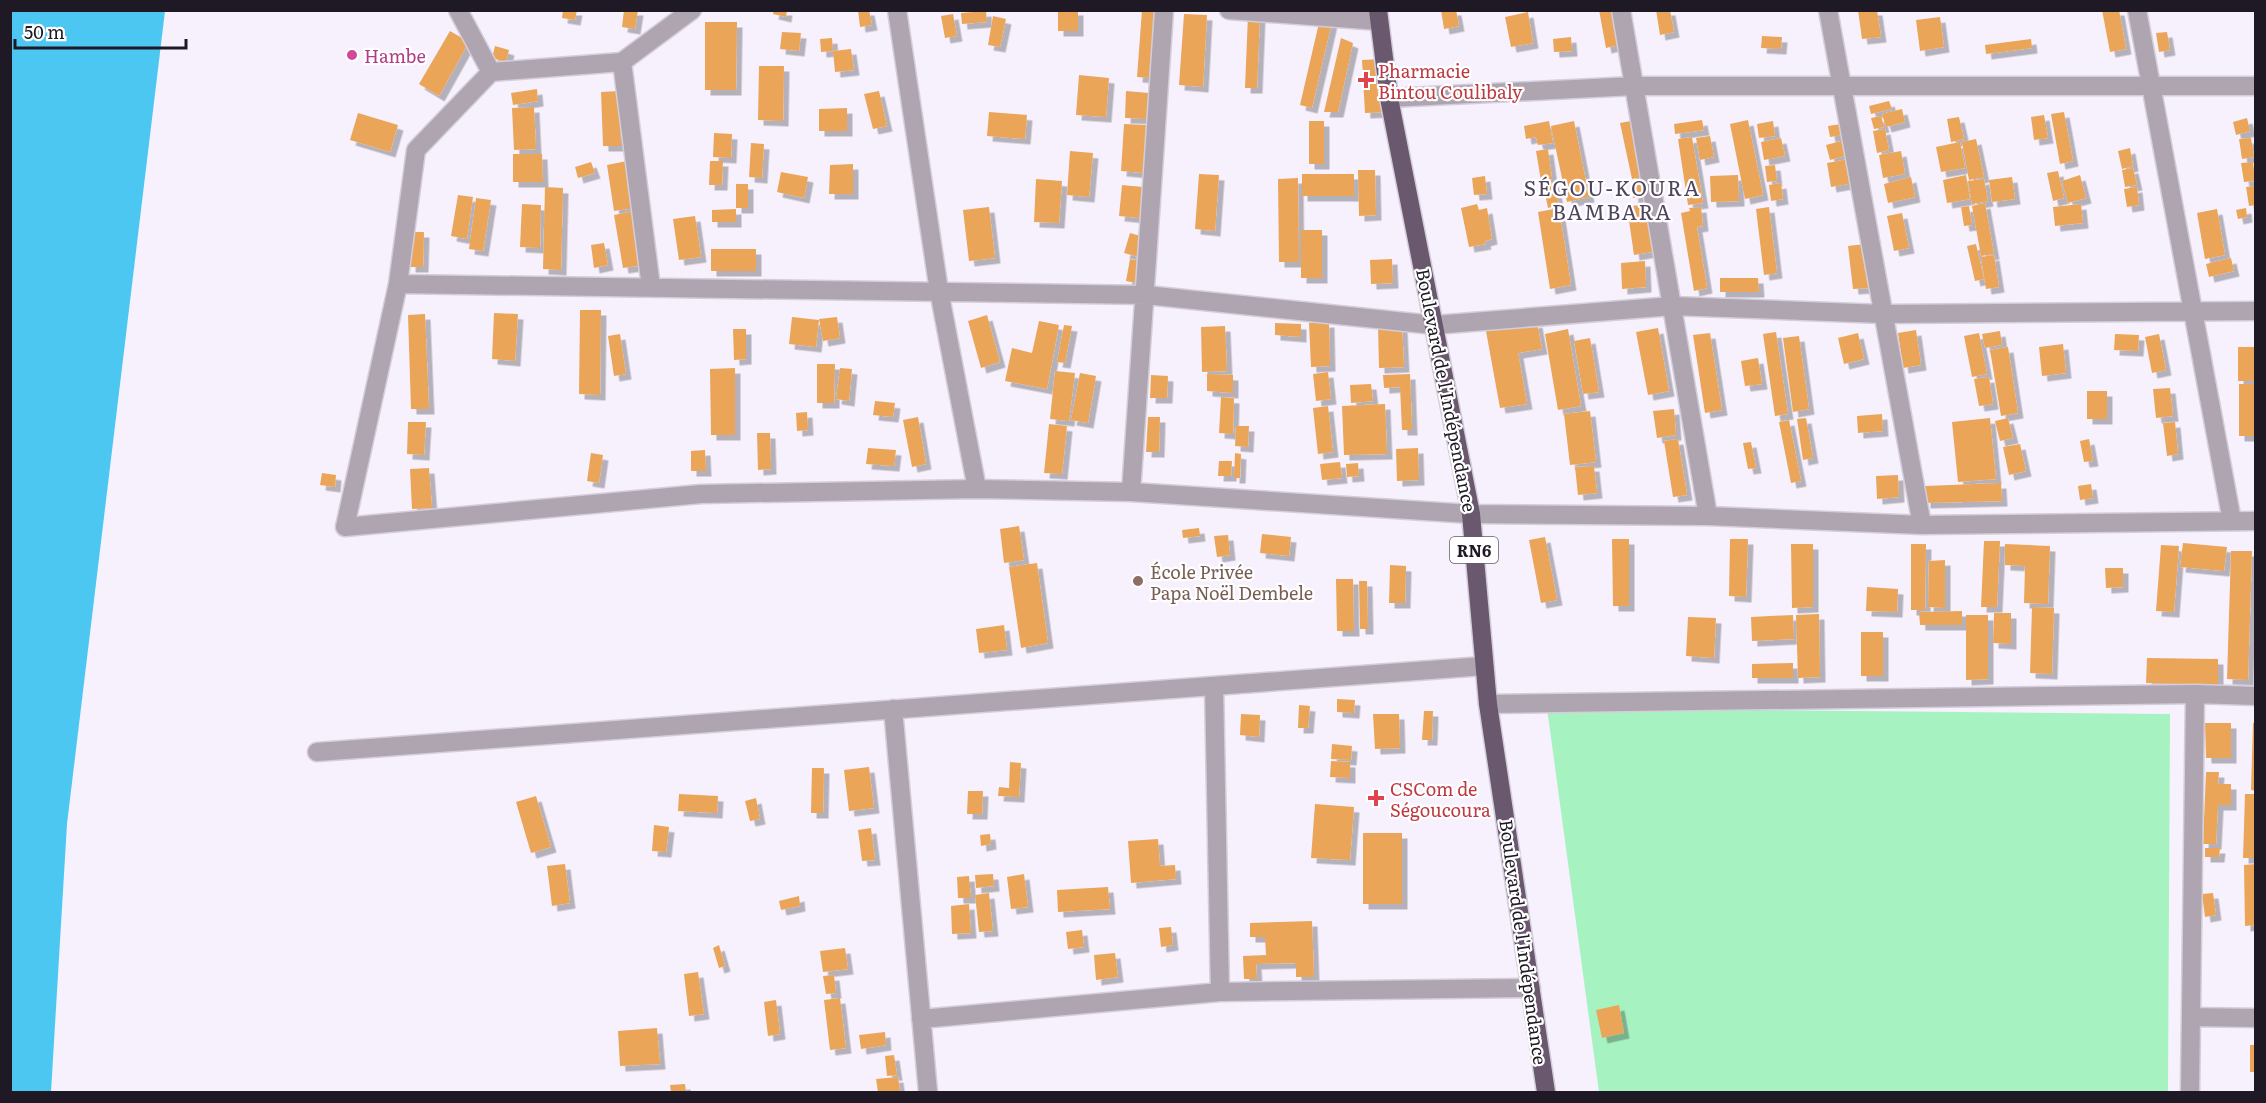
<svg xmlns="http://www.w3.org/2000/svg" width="2266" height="1103" font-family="Literata,serif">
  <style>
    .green { fill: #a7f2c1 }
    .water { fill: #4cc7f2 }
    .building { fill: #eaa559; filter: url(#shadow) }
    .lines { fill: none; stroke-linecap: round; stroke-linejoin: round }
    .minor-casing { stroke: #d4cedb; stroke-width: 21 }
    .trunk-casing { stroke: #d4cedb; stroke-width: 21 }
    .minor { stroke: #aea5b1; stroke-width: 18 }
    .trunk { stroke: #6a586e; stroke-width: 18 }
    .hotel-dot { fill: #d1479c; stroke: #fff; stroke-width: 2 }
    .health-dot { fill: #e0444e; stroke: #fff; stroke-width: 2 }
    .education-dot { fill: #8d6e63; stroke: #fff; stroke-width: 2 }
    .labels { text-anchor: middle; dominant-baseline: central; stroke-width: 4.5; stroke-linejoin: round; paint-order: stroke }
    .shield { fill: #fff; stroke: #625e66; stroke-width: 1.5 }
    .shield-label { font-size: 16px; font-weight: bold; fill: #1e1924 }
    .hotel-label { font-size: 18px; fill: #b23c85; stroke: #fff; text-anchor: start }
    .health-label { font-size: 18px; fill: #be3a42; stroke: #fff; text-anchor: start }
    .street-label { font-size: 18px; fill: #1e1924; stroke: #fff }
    .education-label { font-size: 18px; fill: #785e54; stroke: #fff; text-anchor: start }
    .quarter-label { font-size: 21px; letter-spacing: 1.5px; fill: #4f445d; stroke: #fff }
  </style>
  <defs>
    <filter id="shadow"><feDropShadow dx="5.5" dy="5.5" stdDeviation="0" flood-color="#0004"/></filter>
  </defs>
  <rect width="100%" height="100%" fill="#f7f1fe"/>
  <path class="green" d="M1547 708 2170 714 2168 1092H1599Z"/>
  <path class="water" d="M10 11H165L67 824 51 1092H10Z"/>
  <path class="building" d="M563 10H577L575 20 562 18Z
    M624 10H638L635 29 622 27Z
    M774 10H787L786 17 773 14Z
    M858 10H869L872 25 860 27Z
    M1058 10H1078V31H1058Z
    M1142 10H1167L1162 79 1137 77Z
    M1441 10H1456L1459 26 1444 29Z
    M1599 10H1614L1619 45 1606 48Z
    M1656 10H1670L1674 32 1660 35Z
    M1858 10H1877L1881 37 1862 39Z
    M2102 10H2119L2126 49 2110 52Z
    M986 11 987 22 962 24 961 13Z
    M1528 12 1533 43 1511 47 1505 17Z
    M953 14 957 36 945 38 941 16Z
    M1184 14 1207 15 1203 87 1179 85Z
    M1321 14 1333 17 1312 108 1300 105Z
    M1248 15H1260L1257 88H1245Z
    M993 16 1006 19 1000 47 988 45Z
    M1940 17 1944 47 1920 51 1916 20Z
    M705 22H737L736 90H705Z
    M450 31 469 42 439 96 419 84Z
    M782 32 801 33 799 51 780 49Z
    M2167 32 2170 50 2159 52 2156 33Z
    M1762 36 1782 37 1781 49 1761 48Z
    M1571 37 1572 51 1554 52 1553 39Z
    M832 38 833 51 821 52 820 39Z
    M1341 38 1353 43 1338 112H1324Z
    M2031 39 2032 48 1986 54 1985 45Z
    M495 46 509 50 506 62 492 58Z
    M851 49 854 70 835 72 833 51Z
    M1382 59 1386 112 1365 113 1362 60Z
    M759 66H784L783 121 758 120Z
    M1079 75 1109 78 1106 117 1076 115Z
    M537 89 538 101 513 105 511 93Z
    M619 91 621 146H603L601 92Z
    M879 91 887 126 873 129 864 94Z
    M1126 91 1149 93 1147 119 1125 118Z
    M1889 101 1892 109 1871 114 1869 106Z
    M534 107 536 149 514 150 512 108Z
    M847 108V131H819V109Z
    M1902 109 1905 122 1886 127 1882 114Z
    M989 112 1027 115 1025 139 987 136Z
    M2064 112 2073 161 2060 164 2051 114Z
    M358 113 398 125 390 152 350 140Z
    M2044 115 2048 138 2034 140 2031 117Z
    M1881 116 1884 127 1874 129 1871 118Z
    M1959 117 1964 139 1951 142 1947 119Z
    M2247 118 2250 131 2236 135 2233 122Z
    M1636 120 1647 176 1632 179 1620 123Z
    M1702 120 1704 130 1675 134 1674 124Z
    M1748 120 1763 195 1745 199 1730 124Z
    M1309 121H1324V164H1309Z
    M1549 121 1553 143 1538 145 1536 137 1526 139 1524 126Z
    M1574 121 1589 197 1567 202 1551 126Z
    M1773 121 1775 136 1759 138 1757 124Z
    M1124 124 1147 125 1144 173 1121 171Z
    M1841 124 1843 135 1830 137 1828 126Z
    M1885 129 1889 150 1877 153 1873 131Z
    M714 133 732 134 731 158 713 157Z
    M1710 136 1714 157 1700 160 1696 138Z
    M1692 137 1703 203 1688 205 1678 139Z
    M1781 138 1785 156 1764 160 1761 142Z
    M2251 138 2254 157 2242 159 2239 139Z
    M1976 139 1984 177 1969 180 1962 142Z
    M1845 140 1849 155 1830 160 1826 145Z
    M1960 142 1965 168 1941 172 1936 147Z
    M751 143 764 144 762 178 749 177Z
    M2130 148 2133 166 2122 169 2118 151Z
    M1548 149 1552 179 1541 181 1536 151Z
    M1070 151 1093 153 1089 197 1067 195Z
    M1901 151 1905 174 1883 178 1879 155Z
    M513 154H542L543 182H513Z
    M1849 159 1853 183 1831 187 1827 163Z
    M627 161 634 208 614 211 607 165Z
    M710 161H723L722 185H709Z
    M591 162 595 173 578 178 575 167Z
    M2253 162 2255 181 2244 182 2241 163Z
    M853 164V194H829L830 165Z
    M1775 165 1777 181 1767 182 1765 166Z
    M2133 168 2137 185 2125 187 2122 170Z
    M1358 170H1375L1376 215 1359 216Z
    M2058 171 2064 198 2053 201 2047 173Z
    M781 172 808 177 804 198 777 192Z
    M1199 174 1219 175 1215 231 1195 229Z
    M1302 174H1354V196H1302Z
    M1738 175 1739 201 1711 202 1710 176Z
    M1966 175 1970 199 1947 203 1943 180Z
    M2080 175 2086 198 2068 203 2062 181Z
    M1485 176 1487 194 1474 195 1472 178Z
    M1911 177 1915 197 1888 203 1884 184Z
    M2012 177 2015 199 1992 202 1989 180Z
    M1298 178 1299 262H1279L1278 179Z
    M1036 179 1062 181 1059 223 1034 222Z
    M1984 179 1988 201 1972 204 1968 181Z
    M1554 182 1559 205 1548 208 1543 184Z
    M1781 183 1783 199 1771 201 1769 185Z
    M736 184H748V208H736Z
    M1646 184 1648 197 1633 198 1632 185Z
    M1122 185 1143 187 1140 218 1119 216Z
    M2255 186 2256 205 2249 206 2246 187Z
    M545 187 563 188 561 270 543 269Z
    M2137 187 2139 205 2127 207 2124 189Z
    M458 195 473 197 467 239 451 236Z
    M476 198 491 200 483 251 469 249Z
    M1650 203 1657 251 1634 255 1627 207Z
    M1985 203 1994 254 1981 256 1972 206Z
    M522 204 541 205 540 248 520 247Z
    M1477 204 1479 210 1487 208 1492 239 1485 241 1486 244 1469 247 1461 208Z
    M2081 204 2083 223 2055 226 2053 207Z
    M1969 206 1972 225 1964 226 1961 207Z
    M989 207 995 258 969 261 963 210Z
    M1701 207 1703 226 1697 227 1707 288 1694 291 1681 213 1690 211 1689 208Z
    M1769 207 1777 273 1764 275 1756 209Z
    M1559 208 1571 285 1550 289 1538 212Z
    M2246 208 2247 217 2238 219 2236 210Z
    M736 209V222H712V210Z
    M2217 209 2225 255 2205 259 2197 213Z
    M635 211 644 265 623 268 614 215Z
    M1902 213 1909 248 1894 251 1887 216Z
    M695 216 701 257 679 260 673 219Z
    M1301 230H1322V278H1301Z
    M411 232H424L423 267H410Z
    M1130 233 1144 237 1139 257 1124 253Z
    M604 243 608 265 594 268 591 245Z
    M1865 244 1869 288 1853 289 1848 246Z
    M1976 244 1984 279 1975 281 1967 246Z
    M711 249H756V271H711Z
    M1994 255 1999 287 1986 289 1981 257Z
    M2231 258 2234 271 2209 277 2206 264Z
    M1130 259 1140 261 1136 283 1126 281Z
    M1392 259 1393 283 1371 284 1370 260Z
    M1645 261 1646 287 1622 289 1621 263Z
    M1720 278H1758L1759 292H1720Z
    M580 310H601L600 395 579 394Z
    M494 313 518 314 515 361 492 359Z
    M425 314 429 409H411L408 315Z
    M987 315 1000 362 981 368 968 321Z
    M792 317 819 320 816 347 789 344Z
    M837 317 840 338 823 341 819 319Z
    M1039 321 1059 325 1047 389 1005 381 1012 348 1032 353Z
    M1329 322 1330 366 1311 367 1309 323Z
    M1537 322 1542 349 1518 353 1527 404 1500 408 1486 331Z
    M1275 323 1301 324V337L1275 335Z
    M1064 325 1072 326 1065 363 1057 362Z
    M1402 325 1404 367 1379 368 1378 326Z
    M1225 326 1227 371 1202 372 1201 327Z
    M1658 328 1669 391 1648 395 1636 332Z
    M733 329H746V359L734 360Z
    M1568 329 1581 406 1558 410 1545 334Z
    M1916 330 1921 365 1903 368 1898 333Z
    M2000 331 2002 345 1985 348 1982 334Z
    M1776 332 1788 414 1775 416 1763 334Z
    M1710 333 1722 410 1705 413 1693 335Z
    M1858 333 1864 359 1844 364 1838 338Z
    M1979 333 1987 374 1972 377 1964 336Z
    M620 334 626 374 614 376 608 336Z
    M2115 334 2139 335 2138 351 2114 350Z
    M2159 334 2166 370 2152 373 2145 337Z
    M1799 336 1809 409 1793 412 1783 338Z
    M1590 338 1599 392 1583 394 1574 341Z
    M2063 344 2066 373 2042 376 2039 347Z
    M2008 347 2018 413 2001 416 1990 350Z
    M2238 347H2256V381H2238Z
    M1758 358 1762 384 1745 386 1741 361Z
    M817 364H835L834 403H817Z
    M735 368V435H711L710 369Z
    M840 368 852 369 849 401 836 399Z
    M1055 371 1075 373 1069 421 1050 419Z
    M1328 372 1331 399 1316 401 1313 374Z
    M1080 373 1096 376 1088 423 1071 420Z
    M1207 374 1233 375V393L1207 391Z
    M1410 374 1412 430H1402L1400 387 1384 388 1383 375Z
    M1151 375 1168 376 1167 398H1150Z
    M1989 377 1993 404 1979 406 1974 379Z
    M1371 384 1373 401 1351 403 1350 385Z
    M2239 384H2256V436H2239Z
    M2170 388 2173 416 2156 418 2153 389Z
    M2087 391H2107V419H2087Z
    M1221 397 1234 398 1233 434 1219 433Z
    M875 401 895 403 893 417 873 415Z
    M1385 404 1387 454 1344 455 1342 406Z
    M1328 406 1333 452 1318 454 1313 408Z
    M1674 409 1676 435 1657 438 1653 411Z
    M1590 411 1596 462 1570 465 1564 414Z
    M807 412 808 430 797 431 796 413Z
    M1882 414 1883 431 1858 433 1857 416Z
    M918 417 926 464 912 467 903 420Z
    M1148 417H1160L1159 452H1146Z
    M1806 418 1813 458 1803 460 1797 419Z
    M1990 418 1996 479 1958 482 1952 422Z
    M2008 418 2013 438 2000 441 1995 421Z
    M1789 420 1801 481 1791 483 1779 422Z
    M408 422H426L424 455 407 454Z
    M2175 422 2178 454 2167 456 2163 423Z
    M1049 424 1067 426 1062 474 1044 473Z
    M1236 426H1249L1248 447 1235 446Z
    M757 433H770L771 469 758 470Z
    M1678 439 1687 495 1673 497 1664 441Z
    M2089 439 2093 461 2084 462 2080 441Z
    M1751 442 1756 468 1748 469 1743 443Z
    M2020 444 2026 471 2009 475 2003 447Z
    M868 448 896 450 894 466 866 464Z
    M1418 448 1419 480 1397 481 1396 449Z
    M705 450 706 471H691V451Z
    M591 453 603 455 599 483 587 481Z
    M1235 453 1241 454 1240 478H1234Z
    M1219 461H1232L1231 476H1218Z
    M1340 462 1342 478 1322 480 1320 464Z
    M1358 463 1359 476 1347 477 1346 464Z
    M1594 466 1597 493 1578 495 1575 467Z
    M429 468 432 508 412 509 410 469Z
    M322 473 336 475 335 487 320 485Z
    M1898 475 1899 497 1877 499 1876 476Z
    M2001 483 2002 501 1925 503V486Z
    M2091 484 2093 498 2080 500 2078 486Z
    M1019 526 1024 560 1004 563 1000 529Z
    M1199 528 1200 536 1183 538 1182 530Z
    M1262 534 1291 537 1289 556 1260 553Z
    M1228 535 1230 555 1217 557 1214 536Z
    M1545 537 1557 600 1541 603 1529 540Z
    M1612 539H1629V606H1613Z
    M1730 539H1748L1746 597 1729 596Z
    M1984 541H2000L1997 607H1981Z
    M2183 543 2227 547 2224 571 2180 567Z
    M1791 544H1813V607L1792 608Z
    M1911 544H1926L1925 610H1911Z
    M2005 544 2050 546 2048 604 2024 603 2025 566 2005 565Z
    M2161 545 2179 546 2174 612 2156 611Z
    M2231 551H2252L2248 680 2227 679Z
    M1945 560V608L1928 607 1929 561Z
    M1037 563 1048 643 1021 648 1009 567Z
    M1390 565 1406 566 1405 603H1389Z
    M2105 568H2123V587L2106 588Z
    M1336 579H1353L1354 631H1337Z
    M1359 581H1367L1368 629H1360Z
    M1867 587 1898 589 1897 612 1866 611Z
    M2032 607 2054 608 2052 674 2030 673Z
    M1962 611V625H1920L1919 612Z
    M1994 613H2011V644L1993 643Z
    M1819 614 1820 677 1798 678 1796 615Z
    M1793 615 1794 639 1752 641 1751 617Z
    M1966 615H1988V679L1966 680Z
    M1688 617 1716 618 1714 658 1686 656Z
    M1004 625 1007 650 979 653 976 629Z
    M1861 632H1883V676H1861Z
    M2147 658 2218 659V685L2146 683Z
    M1793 663V678H1752V664Z
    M1337 699 1355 700 1354 713 1337 712Z
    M1299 705 1310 706 1308 728H1298Z
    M1424 711H1433L1432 740H1422Z
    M1241 714 1260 715 1259 737 1240 735Z
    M1373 714H1399L1400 748 1375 749Z
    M2205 723H2231V758H2206Z
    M2253 723H2256V791L2251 790Z
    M1332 744 1352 746 1351 760 1331 759Z
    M1331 761 1350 762V778L1330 777Z
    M1010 762 1021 763 1019 797 998 796 999 787 1009 788Z
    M869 767 874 808 849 811 844 770Z
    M812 768H824L823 813H811Z
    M2206 772H2219L2218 784H2231V805H2218L2216 844H2203Z
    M968 791H983L982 814H967Z
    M679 794 718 796 717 813 678 811Z
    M2245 794H2256V858H2243Z
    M536 796 551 847 531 853 516 802Z
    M756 798 760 819 750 821 745 801Z
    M1315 804 1354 807 1350 860 1311 858Z
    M654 825 669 827 666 852 652 851Z
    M871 828 875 860 862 861 858 830Z
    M1363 833H1402V904H1363Z
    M990 834 991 844 981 846 980 835Z
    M1158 839 1160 866 1175 865 1176 879 1131 883 1128 841Z
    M2205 848H2220L2219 857H2205Z
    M565 864 570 903 552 906 547 866Z
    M2256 864V925L2245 926 2244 865Z
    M993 874 994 886 976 888 975 875Z
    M1024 874 1028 907 1011 909 1007 877Z
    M969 876 971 898H958L957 877Z
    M1108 887 1110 909 1058 912 1057 890Z
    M989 893 993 931 979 932 975 895Z
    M2213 893 2216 915 2205 917 2202 894Z
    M799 896 800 906 781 910 779 901Z
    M969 904 971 933 952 934 951 906Z
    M1312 921 1314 977H1296V963L1256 964 1257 979H1244L1243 956 1266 955 1265 937H1250V923Z
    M1171 927 1173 945 1161 947 1159 928Z
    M1082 930 1084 947 1068 949 1066 932Z
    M719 945 725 966 719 968 713 948Z
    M845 948 848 969 823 972 820 951Z
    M1115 953 1118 977 1096 980 1094 955Z
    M698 972 704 1014 689 1016 684 974Z
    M834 975 836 993 826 994 823 976Z
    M840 998 846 1048 830 1050 824 1000Z
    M776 1000 780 1034 768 1036 764 1002Z
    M1619 1005 1624 1033 1602 1038 1596 1010Z
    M657 1028 660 1064 620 1066 618 1031Z
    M885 1032 886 1045 861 1049 859 1035Z
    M2250 1045H2256V1072H2250Z
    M894 1055 897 1075 887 1076 885 1056Z
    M898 1077 900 1092H878L876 1079Z
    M685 1084 686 1092H671L670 1085Z"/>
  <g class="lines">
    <defs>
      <path id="minor" d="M458 10 491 72
        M692 10 622 62 491 72 416 150 398 284 345 527 701 494 977 489 1131 492 1471 514 1708 516 1922 525 2256 521
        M897 10 939 291 977 489
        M1229 10 1379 21
        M1621 10 1708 516
        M1828 10 1922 525
        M2137 10 2232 521
        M622 62 651 287
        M1389 98 1634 86H2256
        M398 284 1146 295 1434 325 1673 306 1883 314 2256 311
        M1131 492 1164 10
        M1214 686 1220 992
        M1488 704 2195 694 2256 696
        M893 709 928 1092
        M317 752 1484 666
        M2191 1017 2256 1018
        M921 1019 1220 992 1531 988
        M2190 1092 2195 694"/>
      <path id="trunk" d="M1378 10 1389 98 1471 514 1488 704 1546 1092"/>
    </defs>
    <use href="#minor" class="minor-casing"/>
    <use href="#trunk" class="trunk-casing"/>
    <use href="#minor" class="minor"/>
    <use href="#trunk" class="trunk"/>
  </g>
  <circle class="hotel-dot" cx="352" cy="55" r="6"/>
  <g class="health-dot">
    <path d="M1363 71h6v6h6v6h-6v6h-6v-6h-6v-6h6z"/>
    <path d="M1373 789h6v6h6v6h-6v6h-6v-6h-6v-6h6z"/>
  </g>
  <circle class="education-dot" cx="1138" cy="581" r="6"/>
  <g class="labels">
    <rect class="shield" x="1450" y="537" width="48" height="26" rx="4.5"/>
    <g class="shield-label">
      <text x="1474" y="550">RN6</text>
    </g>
    <g class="hotel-label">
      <text x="364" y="55">Hambe</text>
    </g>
    <g class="health-label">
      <text x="1378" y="70">Pharmacie<tspan x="1378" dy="21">Bintou Coulibaly</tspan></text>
      <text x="1390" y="788">CSCom de<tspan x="1390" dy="21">Ségoucoura</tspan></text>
    </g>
    <g class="street-label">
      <text transform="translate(1447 390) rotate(79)">Boulevard de l'Indépendance</text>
      <text transform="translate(1524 942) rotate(82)">Boulevard de l'Indépendance</text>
    </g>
    <g class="education-label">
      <text x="1150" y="571">École Privée<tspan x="1150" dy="21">Papa Noël Dembele</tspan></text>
    </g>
    <g class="quarter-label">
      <text x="1612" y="186">SÉGOU-KOURA<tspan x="1612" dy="24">BAMBARA</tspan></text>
    </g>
  </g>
  <rect width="2266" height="1103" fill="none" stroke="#1e1924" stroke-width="24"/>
  <path d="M15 39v9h171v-9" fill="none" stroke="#1e1924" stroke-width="3"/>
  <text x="24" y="39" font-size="18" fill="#1e1924" stroke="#ffffff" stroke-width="4.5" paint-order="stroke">50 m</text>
</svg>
